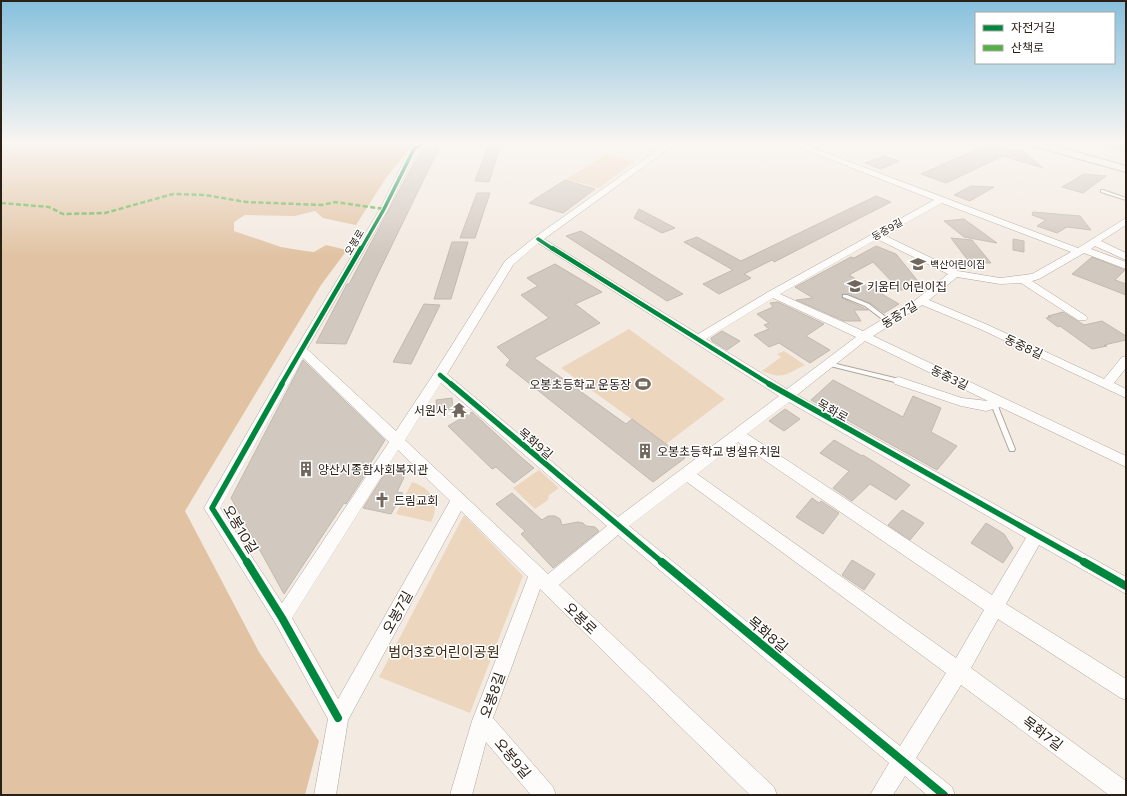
<svg xmlns="http://www.w3.org/2000/svg" width="1127" height="796" font-family="Commissioner,'Noto Sans KR',sans-serif">
  <style>
    .green { fill: #ecd6be }
    .forest { fill: #e1c3a3 }
    .lines { fill: none; stroke-linecap: round; stroke-linejoin: round }
    .river { fill: #94d1cc; fill-rule: evenodd }
    .building { fill: #d1c8bf; stroke: #c2b9b0 }
    .service-casing { stroke: #afa69d; stroke-width: 2 }
    .minor-casing { stroke: #afa69d; stroke-width: 1 }
    .secondary-casing { stroke: #afa69d; stroke-width: 2 }
    .service { fill: #fdfcfa; fill-rule: evenodd }
    .minor { fill: #fdfcfa; fill-rule: evenodd }
    .secondary { fill: #f4f0ec; fill-rule: evenodd }
    .quiet { stroke: #56b145; stroke-width: 2.5; stroke-dasharray: 5 2.5; stroke-linecap: butt }
    .cycleway-far3-casing { stroke: #fff; stroke-width: 5 }
    .cycleway-far2-casing { stroke: #fff; stroke-width: 6 }
    .cycleway-far1-casing { stroke: #fff; stroke-width: 8 }
    .cycleway-casing { stroke: #fff; stroke-width: 10 }
    .cycleway-far3 { stroke: #00873e; stroke-width: 3.5 }
    .cycleway-far2 { stroke: #00873e; stroke-width: 4.5 }
    .cycleway-far1 { stroke: #00873e; stroke-width: 5.5 }
    .cycleway { stroke: #00873e; stroke-width: 8 }
    .labels { text-anchor: middle; dominant-baseline: central; stroke-width: 3; stroke-linejoin: round; paint-order: stroke }
    .far-street-label { font-size: 10px; fill: #2b2016; stroke: #fff }
    .far-poi-label { font-size: 10px; fill: #2b2016; stroke: #fff; text-anchor: start }
    .poi-label { font-size: 12px; fill: #2b2016; stroke: #fff; text-anchor: start }
    .street-label { font-size: 12px; fill: #2b2016; stroke: #fff }
    .near-street-label { font-size: 14px; fill: #2b2016; stroke: #fff }
    .near-park-label { font-size: 14px; fill: #3d2812; stroke: #fff }
  </style>
  <rect width="100%" height="100%" fill="#f3eae1"/>
  <path class="green" d="M606 155 635 161 599 188 566 179Z
    M629 329 725 399 666 444 561 368Z
    M784 351 805 365C786 374 783 380 762 371L781 357 777 354Z
    M539 470 559 488 549 495 548 500 535 509 513 488Z
    M412 482C431 488 441 503 431 522L396 514Z
    M464 515 523 576 470 713 379 677Z"/>
  <path class="forest" d="M1 144H413L386 178 356 225 323 218 315 211 295 216 245 215 234 222V231L281 247 305 251 314 252 326 245 347 250 321 285 185 511 259 652 319 741 305 795H1Z"/>
  <g class="lines">
    <path class="river" d="M1105 144H1126V152L1107 147Z"/>
  </g>
  <path class="building" d="M489 144H501L489 182 475 181Z
    M989 144 1009 150H1022L1043 168 1003 156 946 183 921 174Z
    M422 148H439L373 284 346 344 316 343 347 284H349Z
    M884 156 899 161 881 169 865 163Z
    M1084 174 1106 176 1083 193 1062 187Z
    M565 180 595 189 563 213 529 203Z
    M971 186 994 187 970 201 954 195Z
    M477 193H490L475 238H460Z
    M876 196 891 202 774 262 772 260 744 274 751 278 719 294 703 284 733 270 684 242 697 237 741 261Z
    M639 209 675 228 662 233 634 218Z
    M1033 212 1080 216 1091 230 1067 227 1057 233 1037 226 1046 220 1032 215Z
    M964 219 997 243 964 237 944 221Z
    M581 231 683 294 667 301 566 236Z
    M951 238 972 240 991 263H970Z
    M1013 239 1024 241V252L1013 250Z
    M452 242H468L451 299H434Z
    M876 246 896 254 925 290H900L873 262 849 275 899 304 884 313 870 303 847 294H842V298L868 310H854L861 321H844L796 300 813 298 795 287 851 257 854 258Z
    M1092 257 1125 270 1115 280 1126 284V295L1072 274Z
    M555 264 602 292 575 304 600 323 534 358 626 424 632 419 685 458 653 482 506 365 510 360 497 347 549 318 521 295 538 286 527 278Z
    M778 302 824 324 806 336 830 350 810 363 779 343 769 347 754 335 769 329 764 325 769 323 757 314 773 307 770 303Z
    M424 304 440 305 411 364 393 362Z
    M1063 312 1084 325 1102 321 1126 336V340L1104 345 1107 346 1092 349 1060 326 1058 327 1046 318 1051 317 1048 316Z
    M722 331 740 341 727 350 712 341 711 338Z
    M303 360 385 440 368 467H370L346 504 344 503 284 594 231 498Z
    M833 380 903 417 913 396 941 408 931 432 957 446 937 470 811 400Z
    M452 398 453 409 437 411 436 400Z
    M785 409 800 419 784 431 769 421Z
    M472 412 522 458 534 468 514 483 496 467 492 469 448 426Z
    M834 440 862 456 863 455 910 485 896 500 870 484 852 501 833 488 849 471 820 453Z
    M387 470 406 473 397 492 403 493 391 514 363 508Z
    M512 493 542 520 548 516H555L560 519 562 525 578 522 583 523 586 526 595 527 599 531 553 568 521 534 525 531 496 504Z
    M812 498 819 503 821 501 839 513 823 534 796 517Z
    M902 510 924 523 910 540 888 525Z
    M986 523 1004 534 1013 548 1003 563 971 543Z
    M852 560 875 574 864 590 842 575Z"/>
  <g class="lines">
    <defs>
      <path id="service" d="M1101 190H1103L1126 198V200L1101 192Z
        M843 295H847L869 304 891 321 888 323 886 322 865 306 843 297Z
        M828 362 899 379 902 381 899 383 826 365 825 364 826 363Z
        M994 402 997 404 1015 449 1014 451H1010L1009 449 991 404Z"/>
      <path id="minor" d="M416 144H425L417 150 388 209 307 349 396 431 435 372 505 261 535 237 666 144H675L544 239 698 334 768 292 934 200 791 144H802L1078 248 1126 218V225L1101 241 1126 253V260L1095 246 1091 249 1126 262V269L1084 253 1039 279 1032 281 1086 316 1088 318 1086 320H1078L1021 283 1000 284 957 277 929 300 988 325 1104 379 1122 357 1126 356V368L1114 383 1126 389V398L980 329 922 305 873 336 1126 456V467L1000 407 986 411 961 406 895 384 893 381 895 378 899 377 962 398 988 401 865 341 797 395 1126 577V594L1039 545 1006 604 1126 679V700L1119 697 998 619 971 668 1126 781V795H1109L961 685 916 758 952 787 955 795H927L905 776 893 795H870L889 763 618 535 559 585 774 787 777 795H750L540 589 493 718 553 787 556 795H531L486 742 472 795H450L472 721 528 577 461 511 348 720 336 795H314L328 719 276 624 204 508 295 350 380 209 410 149ZM942 203 1071 252 1032 274 1000 278 958 271 884 235ZM877 239 948 274 917 299 863 331 780 294ZM538 243 779 396 618 517 447 374 513 265ZM773 298 856 337 787 389 706 339ZM303 358 389 442 282 603 220 508ZM441 383 607 526 548 574 405 440ZM789 402 1026 538 992 595 747 434ZM738 442 984 610 956 658 697 474ZM398 450 450 501 338 699 292 618ZM687 482 946 673 900 746 629 526Z"/>
      <path id="secondary" d="M1032 144H1049L1126 166V172L1033 146Z"/>
    </defs>
    <use href="#service" class="service-casing"/>
    <use href="#minor" class="minor-casing"/>
    <use href="#secondary" class="secondary-casing"/>
    <use href="#service" class="service"/>
    <use href="#minor" class="minor"/>
    <use href="#secondary" class="secondary"/>
    <path class="quiet" d="M1 203 49 207 63 214 105 213 173 194 205 195 246 202 322 205 335 202 384 209"/>
    <defs>
      <path id="cycleway-far3" d="M538 239 553 249
        M361 249 384 209 414 149 421 144"/>
      <path id="cycleway-far2" d="M552 248 771 385
        M440 375 452 385
        M281 385 361 248"/>
      <path id="cycleway-far1" d="M451 384 663 563
        M769 384 1086 563
        M247 563 212 508 282 384"/>
      <path id="cycleway" d="M247 562 282 618 338 718
        M662 562 944 795
        M1084 562 1126 586"/>
    </defs>
    <use href="#cycleway-far3" class="cycleway-far3-casing"/>
    <use href="#cycleway-far2" class="cycleway-far2-casing"/>
    <use href="#cycleway-far1" class="cycleway-far1-casing"/>
    <use href="#cycleway" class="cycleway-casing"/>
    <use href="#cycleway-far3" class="cycleway-far3"/>
    <use href="#cycleway-far2" class="cycleway-far2"/>
    <use href="#cycleway-far1" class="cycleway-far1"/>
    <use href="#cycleway" class="cycleway"/>
  </g>
  <linearGradient id="sky" x2="0" y2="1"><stop stop-color="#86c0dd"/><stop offset="0.56" stop-color="#faf6f2"/><stop offset="1" stop-color="#faf6f2" stop-opacity="0"/></linearGradient>
  <rect width="1127" height="256" fill="url(#sky)"/>
  <defs>
    <symbol id="school-bare" viewBox="-9 -9 18 18"><path d="M0-5L7-2L0 1L-7-2ZM-4 1L0 2.5L4 1V4Q0 6-4 4Z" fill="#71675d" stroke="#fff" stroke-width="2.5" paint-order="stroke"/></symbol>
    <symbol id="stadium-bare" viewBox="-9 -9 18 18"><path d="M0-5a6.5 5 0 1 0 0 10a6.5 5 0 1 0 0-10ZM-3.5-1.8h7v3.6h-7Z" fill="#71675d" stroke="#fff" stroke-width="2.5" paint-order="stroke"/></symbol>
    <symbol id="temple-bare" viewBox="-9 -9 18 18"><path d="M0-6L5-2H3V0L6.5 2.5H4V6H1.5V3h-3V6H-4V2.5H-6.5L-3 0V-2H-5Z" fill="#71675d" stroke="#fff" stroke-width="2.5" paint-order="stroke"/></symbol>
    <symbol id="building-bare" viewBox="-9 -9 18 18"><path d="M-4-6H4V6H1V3H-1V6H-4ZM-2.5-4.3h1.7v1.8h-1.7ZM.8-4.3h1.7v1.8H.8ZM-2.5-1h1.7V.8h-1.7ZM.8-1h1.7V.8H.8Z" fill="#71675d" stroke="#fff" stroke-width="2.5" paint-order="stroke"/></symbol>
    <symbol id="church-bare" viewBox="-9 -9 18 18"><path d="M-1.2-6h2.4v3.5h3.3v2.4h-3.3V6h-2.4V-.1h-3.3v-2.4h3.3Z" fill="#71675d" stroke="#fff" stroke-width="2.5" paint-order="stroke"/></symbol>
  </defs>
  <g fill-rule="evenodd">
    <use href="#school-bare" x="907" y="253" width="22" height="22"/>
    <use href="#school-bare" x="844" y="275" width="22" height="22"/>
    <use href="#stadium-bare" x="632" y="373" width="22" height="22"/>
    <use href="#temple-bare" x="448" y="399" width="22" height="22"/>
    <use href="#building-bare" x="634" y="440" width="22" height="22"/>
    <use href="#building-bare" x="295" y="458" width="22" height="22"/>
    <use href="#church-bare" x="371" y="489" width="22" height="22"/>
  </g>
  <g class="labels">
    <g class="far-street-label">
      <text transform="translate(887 229) rotate(-29)">동중9길</text>
      <text transform="translate(354 242) rotate(-59)">오봉로</text>
    </g>
    <g class="far-poi-label">
      <text x="930" y="264">백산어린이집</text>
    </g>
    <g class="poi-label">
      <text x="867" y="286">키움터 어린이집</text>
      <text x="631" y="384" text-anchor="end">오봉초등학교 운동장</text>
      <text x="447" y="410" text-anchor="end">서원사</text>
      <text x="657" y="451">오봉초등학교 병설유치원</text>
      <text x="318" y="469">양산시종합사회복지관</text>
      <text x="394" y="500">드림교회</text>
    </g>
    <g class="street-label">
      <text transform="translate(899 314) rotate(-32)">동중7길</text>
      <text transform="translate(1024 346) rotate(25)">동중8길</text>
      <text transform="translate(950 377) rotate(26)">동중3길</text>
      <text transform="translate(833 410) rotate(29)">목화로</text>
      <text transform="translate(536 443) rotate(40)">목화9길</text>
    </g>
    <g class="near-street-label">
      <text transform="translate(241 529) rotate(59)">오봉10길</text>
      <text transform="translate(397 612) rotate(-61)">오봉7길</text>
      <text transform="translate(581 618) rotate(44)">오봉로</text>
      <text transform="translate(768 634) rotate(40)">목화8길</text>
      <text transform="translate(492 695) rotate(-70)">오봉8길</text>
      <text transform="translate(1043 733) rotate(37)">목화7길</text>
      <text transform="translate(513 758) rotate(50)">오봉9길</text>
    </g>
    <g class="near-park-label">
      <text x="444" y="651">범어3호어린이공원</text>
    </g>
  </g>
  <rect width="1127" height="796" fill="none" stroke="#2b2016" stroke-width="4"/>
  <rect x="975" y="12" width="140" height="52" fill="#ffffff" stroke="#aaa6a2"/>
  <rect x="983" y="25" width="20" height="6" fill="#00873e" stroke="#aaa6a2"/>
  <text x="1011" y="32" font-size="12" fill="#2b2016">자전거길</text>
  <rect x="983" y="45" width="20" height="6" fill="#56b145" stroke="#aaa6a2"/>
  <text x="1011" y="52" font-size="12" fill="#2b2016">산책로</text>
</svg>
